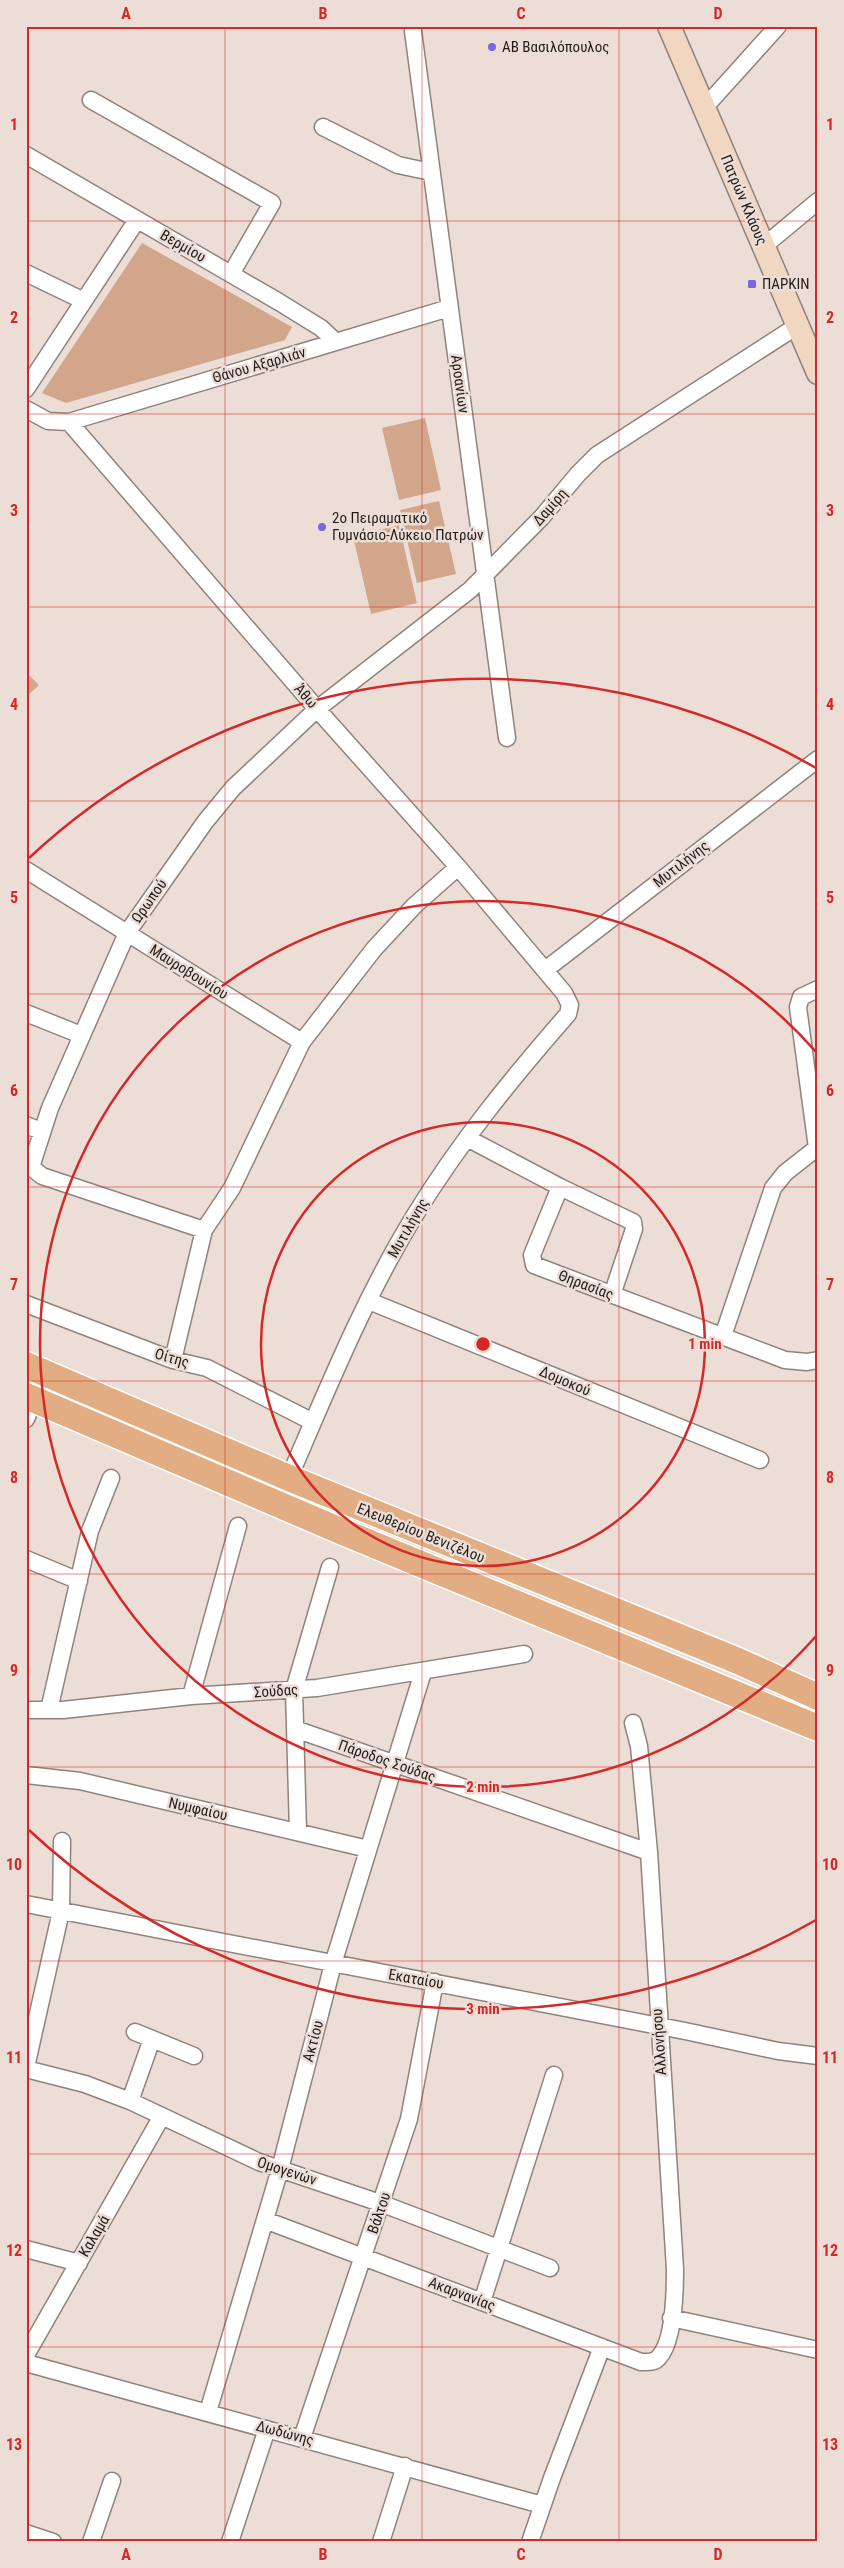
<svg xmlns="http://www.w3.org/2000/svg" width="844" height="2568" font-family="'Roboto Condensed',sans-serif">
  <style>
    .green { fill: #d1a68b }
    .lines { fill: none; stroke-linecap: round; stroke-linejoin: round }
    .street-casing { stroke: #8f837b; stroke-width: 19 }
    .secondary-casing { stroke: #8f837b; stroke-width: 25 }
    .primary-casing { stroke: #fff; stroke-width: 29 }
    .street { stroke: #fff; stroke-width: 16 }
    .secondary { stroke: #f1d6c1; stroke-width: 22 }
    .primary { stroke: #e3ad83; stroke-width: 26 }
    .grid { fill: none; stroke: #d62828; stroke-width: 1; stroke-opacity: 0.55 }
    .ring { fill: none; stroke: #d62828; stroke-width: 2.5 }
    .poi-dot { fill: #7c66e1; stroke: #ecded6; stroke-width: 2 }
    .labels { text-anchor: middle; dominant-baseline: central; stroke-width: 5; stroke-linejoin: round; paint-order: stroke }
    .poi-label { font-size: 15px; fill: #211c19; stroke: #ecded6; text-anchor: start }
    .street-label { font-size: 15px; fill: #211c19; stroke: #ecded6 }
    .centre { fill: #d62828; stroke: #ecded6; stroke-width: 2.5 }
    .ring-label { font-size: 15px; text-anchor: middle; font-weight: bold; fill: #d62828; stroke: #ecded6; stroke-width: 5; stroke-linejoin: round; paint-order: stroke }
    .neatline { fill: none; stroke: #d62828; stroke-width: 2 }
    .grid-label { font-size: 16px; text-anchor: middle; font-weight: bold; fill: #d62828 }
  </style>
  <rect width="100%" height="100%" fill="#ecded6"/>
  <path class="green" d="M142 243 292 327 285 340 66 403 42 393Z
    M425 418 441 490 399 500 382 428Z
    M439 501 456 574 417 583 400 510Z
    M399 525 417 603 371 614 353 536Z
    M26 672 39 685 26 697Z"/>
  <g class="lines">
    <defs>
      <path id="street" d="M413 31 507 738
        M91 100 272 203 231 274
        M705 107 778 26
        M323 127 398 165 431 172
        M26 155 279 302 321 328 336 342
        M764 246 818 201
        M26 273 84 301
        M26 389 137 220
        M26 409 48 421 69 422 317 709 458 867 564 993 570 1005 568 1014C512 1078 459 1143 415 1215 364 1298 327 1390 289 1478
        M69 422 449 308
        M26 870 302 1042
        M545 970 818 759
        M26 1013 81 1035
        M26 1125 41 1131
        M467 1138 560 1187 532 1255 534 1265 785 1360 807 1362 818 1360
        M817 1148 798 1007 801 997 818 989
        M560 1187 633 1222 634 1229 612 1295
        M204 1230 42 1176 31 1167 50 1108 127 933 205 822 233 788 317 709 470 590 542 517 578 474 597 455 797 326
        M369 1301 760 1460
        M26 1304 173 1360 207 1368 313 1422
        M723 1336 773 1188 785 1173 818 1147
        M173 1360 204 1230 232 1188 302 1042 374 949 414 906 458 867
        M26 1419 34 1400
        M26 1559 79 1581
        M191 1696 238 1526
        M26 1710H63L191 1696 317 1688 524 1654
        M49 1710 90 1531 111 1478
        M295 1729 649 1852
        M26 1775 80 1781 368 1849
        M298 1832 294 1690 330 1567
        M26 1904 685 2031 778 2051 818 2056
        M135 2032 194 2056
        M26 2067 61 1911 62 1841
        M26 2069 85 2084 130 2101 259 2162 383 2204 550 2268
        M130 2101 152 2039
        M265 2220 641 2362C648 2362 655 2363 659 2357 674 2341 675 2291 675 2269L649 1852 639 1746 633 1723
        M26 2249 79 2263
        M482 2302 554 2075
        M671 2318 818 2350
        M26 2355 162 2116
        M26 2363 542 2505
        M208 2412 280 2169 333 1964 423 1672
        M302 2438 409 2119 435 1982
        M26 2533 53 2542
        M91 2542 112 2481
        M230 2542 267 2429
        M381 2542 405 2466
        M530 2542 552 2478 602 2347"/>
      <path id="secondary" d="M669 26 818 373"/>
      <path id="primary" d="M26 1365 289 1478 738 1661 818 1697
        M26 1396 343 1532 818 1728"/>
    </defs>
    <use href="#street" class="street-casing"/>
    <use href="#secondary" class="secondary-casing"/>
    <use href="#primary" class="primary-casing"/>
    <use href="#street" class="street"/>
    <use href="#secondary" class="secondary"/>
    <use href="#primary" class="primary"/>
  </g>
  <path class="grid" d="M225 26V2542M422 26V2542M619 26V2542M26 221H818M26 414H818M26 607H818M26 801H818M26 994H818M26 1187H818M26 1381H818M26 1574H818M26 1767H818M26 1961H818M26 2154H818M26 2347H818"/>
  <g class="ring">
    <circle cx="483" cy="1344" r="222"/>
    <path d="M817 1635A443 443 0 1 1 817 1053"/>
    <path d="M816 1920A665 665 0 0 1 29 1830M29 858A665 665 0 0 1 816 768"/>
  </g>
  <g class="poi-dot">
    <circle cx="492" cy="47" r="5"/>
    <rect x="747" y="279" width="10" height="10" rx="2.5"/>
    <circle cx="322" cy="527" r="5"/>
  </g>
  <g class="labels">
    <g class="poi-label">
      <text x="502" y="47">ΑΒ Βασιλόπουλος</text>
      <text x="762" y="284">ΠΑΡΚΙΝ</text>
      <text x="332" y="518">2ο Πειραματικό<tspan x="332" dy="17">Γυμνάσιο-Λύκειο Πατρών</tspan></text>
    </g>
    <g class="street-label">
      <text transform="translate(744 200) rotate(67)">Πατρών Κλάους</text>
      <text transform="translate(183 246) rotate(30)">Βερμίου</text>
      <text transform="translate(259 365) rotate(-16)">Θάνου Αξαρλιάν</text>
      <text transform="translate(460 384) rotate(82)">Αροανίων</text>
      <text transform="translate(550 507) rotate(-49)">Δαμίρη</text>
      <text transform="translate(306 696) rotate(49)">Άθω</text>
      <text transform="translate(681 864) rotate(-38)">Μυτιλήνης</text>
      <text transform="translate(149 901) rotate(-55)">Ωρωπού</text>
      <text transform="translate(189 972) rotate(32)">Μαυροβουνίου</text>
      <text transform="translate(408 1228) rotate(-60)">Μυτιλήνης</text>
      <text transform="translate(586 1285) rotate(21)">Θηρασίας</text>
      <text transform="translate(172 1358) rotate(16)">Οίτης</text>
      <text transform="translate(565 1381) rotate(23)">Δομοκού</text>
      <text transform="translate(421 1533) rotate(22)">Ελευθερίου Βενιζέλου</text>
      <text transform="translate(276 1691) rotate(-4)">Σούδας</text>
      <text transform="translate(387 1761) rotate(19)">Πάροδος Σούδας</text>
      <text transform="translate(198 1809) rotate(13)">Νυμφαίου</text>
      <text transform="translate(416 1979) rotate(10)">Εκαταίου</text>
      <text transform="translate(313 2041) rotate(-75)">Ακτίου</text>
      <text transform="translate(659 2042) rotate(-94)">Αλλονήσου</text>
      <text transform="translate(287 2171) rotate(18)">Ομογενών</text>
      <text transform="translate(379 2213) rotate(-71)">Βάλτου</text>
      <text transform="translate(94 2236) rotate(-60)">Καλαμά</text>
      <text transform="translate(462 2294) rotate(21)">Ακαρνανίας</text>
      <text transform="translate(285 2433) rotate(15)">Δωδώνης</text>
    </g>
  </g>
  <circle cx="483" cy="1344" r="8" class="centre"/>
  <g class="ring-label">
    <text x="705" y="1349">1 min</text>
    <text x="483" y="1792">2 min</text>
    <text x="483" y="2014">3 min</text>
  </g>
  <rect width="844" height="2568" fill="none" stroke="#ecded6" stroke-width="55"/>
  <rect x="28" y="28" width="788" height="2512" class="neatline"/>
  <g class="grid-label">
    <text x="126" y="19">A</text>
    <text x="323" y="19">B</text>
    <text x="521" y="19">C</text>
    <text x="718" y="19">D</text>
    <text x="14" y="130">1</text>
    <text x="830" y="130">1</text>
    <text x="14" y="323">2</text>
    <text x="830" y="323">2</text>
    <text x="14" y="516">3</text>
    <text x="830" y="516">3</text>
    <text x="14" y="710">4</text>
    <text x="830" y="710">4</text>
    <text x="14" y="903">5</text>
    <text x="830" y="903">5</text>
    <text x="14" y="1096">6</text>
    <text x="830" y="1096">6</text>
    <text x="14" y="1290">7</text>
    <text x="830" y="1290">7</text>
    <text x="14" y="1483">8</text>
    <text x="830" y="1483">8</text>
    <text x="14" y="1676">9</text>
    <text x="830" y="1676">9</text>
    <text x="14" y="1870">10</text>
    <text x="830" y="1870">10</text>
    <text x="14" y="2063">11</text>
    <text x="830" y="2063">11</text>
    <text x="14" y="2256">12</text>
    <text x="830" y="2256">12</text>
    <text x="14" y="2450">13</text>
    <text x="830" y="2450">13</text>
    <text x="126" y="2560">A</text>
    <text x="323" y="2560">B</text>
    <text x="521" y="2560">C</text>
    <text x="718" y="2560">D</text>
  </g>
</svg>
